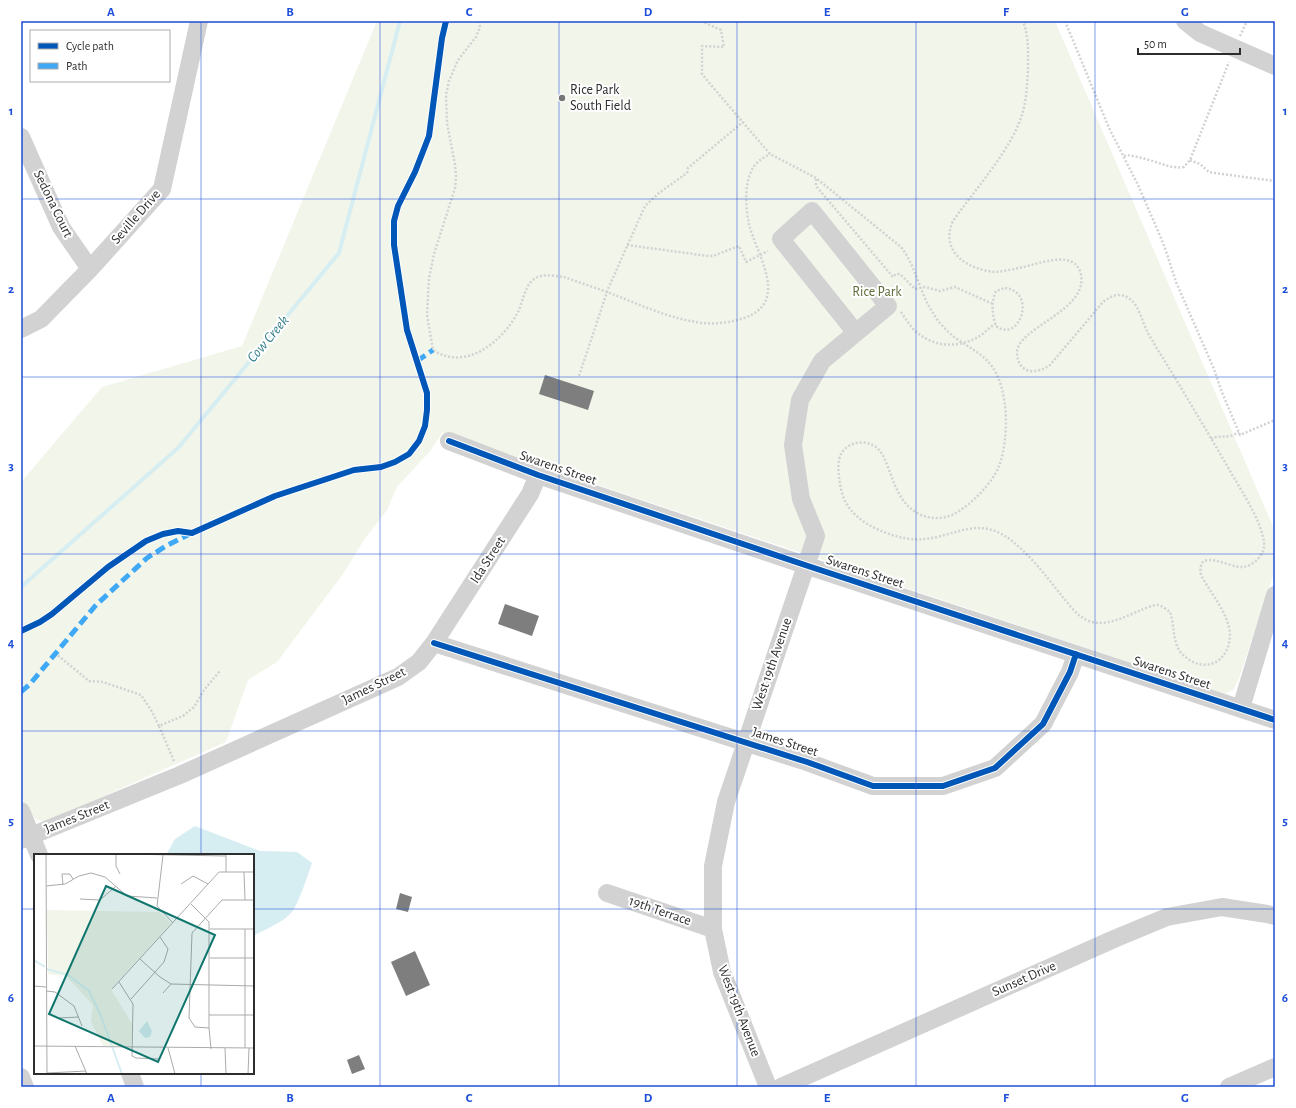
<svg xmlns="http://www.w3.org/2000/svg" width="1296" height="1108" font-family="'Alegreya Sans',sans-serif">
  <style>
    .green { fill: #f2f5ea }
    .water { fill: #d6eef2 }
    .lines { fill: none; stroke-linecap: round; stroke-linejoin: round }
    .stream { stroke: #d6eef2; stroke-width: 4 }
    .building { fill: #7e7e7e }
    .path { stroke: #d2d2d2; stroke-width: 2.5; stroke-dasharray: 2 2; stroke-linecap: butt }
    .minor { stroke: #d2d2d2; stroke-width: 18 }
    .quiet { stroke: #3fa9f5; stroke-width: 5; stroke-dasharray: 10 5; stroke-linecap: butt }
    .cycleway-casing { stroke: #fff; stroke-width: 8 }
    .cycleway { stroke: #0057b8; stroke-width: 6 }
    .grid { fill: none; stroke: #1d4ed8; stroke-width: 1; stroke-opacity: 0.55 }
    .poi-dot { fill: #767676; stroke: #fff; stroke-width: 1.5 }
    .labels { text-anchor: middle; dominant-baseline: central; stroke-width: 4; stroke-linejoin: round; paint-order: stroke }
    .poi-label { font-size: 14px; fill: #2d2d2d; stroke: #fff; text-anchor: start }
    .street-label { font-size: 14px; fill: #2d2d2d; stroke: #fff }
    .park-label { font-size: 14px; fill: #5c6b38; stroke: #fff }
    .water-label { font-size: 15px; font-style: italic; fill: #35808c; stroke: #fff }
    .inset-river { fill: none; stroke: #d6eef2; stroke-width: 2 }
    .inset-road { fill: none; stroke: #ababab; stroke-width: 1 }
    .view { fill: #0f766e; fill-opacity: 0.15; stroke: #0f766e; stroke-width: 2 }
    .inset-edge { fill: none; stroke: #2d2d2d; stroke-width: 2 }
    .neatline { fill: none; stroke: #1d4ed8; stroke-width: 1.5 }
    .grid-label { font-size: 13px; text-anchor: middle; font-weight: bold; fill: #1d4ed8 }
  </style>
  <rect width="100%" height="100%" fill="#fff"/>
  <path class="green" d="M377 21H1055L1275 531V570L1239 678 1233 690 1224 694 442 433 431 450 397 487 387 510 364 540 343 574 277 662 248 680 226 742 45 822C28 819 27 808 21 794V482L102 387 242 346Z"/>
  <path class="water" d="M195 826 260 851 297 852 312 863C308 874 298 907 290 914 280 924 266 929 253 936V855H166L175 839Z"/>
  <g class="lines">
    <path class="stream" d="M21 587 178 448 339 253 400 21"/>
  </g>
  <path class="building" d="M545 375 594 391 588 410 539 394Z
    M505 604 539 616 532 636 498 624Z
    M400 893 412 897 408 912 396 909Z
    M415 951 430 985 406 996 391 962Z
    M359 1055 365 1069 352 1074 347 1060Z"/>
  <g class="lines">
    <path class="path" d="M479 21 480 27 476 37 458 60 449 81 446 95 447 123 455 165 456 177 455 188 434 254 429 278 427 315 433 350C466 372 503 341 518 312 523 302 524 287 534 279 542 273 555 276 564 277 578 282 593 287 607 292 636 303 665 317 696 322 712 325 729 323 744 318 791 302 756 254 749 224 745 206 744 179 755 165 759 160 765 157 770 154
      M701 21 721 30 724 47 702 46V74L711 85 770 154 816 178 901 247C917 268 919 292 933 313 938 322 946 330 954 337 968 347 984 354 993 368 1009 391 1009 440 999 466 992 484 969 507 952 515 942 519 931 519 921 515 901 506 895 486 888 467 885 460 883 453 877 448 867 439 848 441 841 454 838 460 838 469 839 476 840 488 843 501 851 510 865 528 902 542 925 539 948 537 969 523 992 530 1017 537 1046 576 1062 596 1070 606 1079 619 1092 622 1108 626 1127 616 1141 610 1146 608 1153 605 1158 605 1163 606 1167 610 1170 612 1175 626 1172 641 1181 653 1185 657 1189 660 1193 662 1218 673 1234 649 1229 627 1224 608 1210 592 1201 575 1196 546 1229 568 1242 567 1248 567 1254 563 1258 559 1262 554 1265 549 1264 543 1262 521 1240 489 1229 469 1205 428 1181 387 1156 347 1153 341 1149 336 1147 331 1142 321 1139 306 1130 299 1120 292 1112 295 1103 302L1050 365C1036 375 1018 374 1017 353 1016 328 1088 311 1081 275 1076 248 1039 264 1023 267 1014 269 1005 271 996 272 968 270 939 252 953 221 975 189 1014 147 1023 111 1027 97 1027 83 1028 69 1028 52 1029 37 1023 21
      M1065 21 1109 128 1138 185 1158 231 1165 248 1176 282 1214 369 1221 390 1240 435 1275 420
      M1240 36 1247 21
      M1124 156 1127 155C1134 156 1142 158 1149 160 1161 163 1171 169 1184 167L1190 160 1229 62
      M1190 160 1200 164 1209 172 1214 173 1275 181
      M816 179V186L893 277 896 274H900L915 289 925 287 940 291 955 287 993 304
      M627 245 708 256H713L739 246 746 262 768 251
      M1005 288C1037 291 1020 344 996 326 992 315 991 302 996 291Z
      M901 312C905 318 909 324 914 330 932 347 957 349 978 337 984 334 989 327 996 324
      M579 376 608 289 645 206 659 193 687 173 688 168 743 122
      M1211 439C1221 434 1226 440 1239 432
      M55 653 89 681 103 682 141 695 151 710 159 726
      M174 761 159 726 183 716 194 707 204 690 220 671"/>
    <path class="minor" d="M1185 21 1200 33 1275 66
      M21 137 61 227 90 269
      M21 329 41 319 90 269 162 189 199 21
      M449 441 538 475 805 565 1275 720
      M434 643 807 762 873 786H943L995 768 1043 724 1070 672 1076 654
      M1241 708 1275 595
      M21 811 39 855
      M21 840 180 775 398 677 419 662 434 643 530 494 538 475
      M607 893 713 929
      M130 1073 135 1087
      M21 1077 25 1087
      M768 1087 722 972 713 929V866L726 802 816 536 801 499 793 445 800 400 822 361 888 306 812 211 781 239 856 333
      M781 1087 1114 939 1167 917 1222 907 1267 914 1275 916
      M1229 1087 1275 1067"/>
    <path class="quiet" d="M417 361 433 350
      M21 692 30 684 96 605 147 558 166 546 190 534"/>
    <defs>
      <path id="cycleway" d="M449 441 538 475 805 565 1275 720
        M21 631 40 622 52 614 108 567 146 541 163 534 178 531 192 533 275 496 354 470 381 467 395 462 409 454 419 441 425 426 427 410V393L407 330 394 245V221L398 206 415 172 429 136 442 38 446 21
        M434 643 807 762 873 786H943L995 768 1043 724 1070 672 1076 654"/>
    </defs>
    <use href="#cycleway" class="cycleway-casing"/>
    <use href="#cycleway" class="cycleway"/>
  </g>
  <path class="grid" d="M201 21V855M380 21V1087M559 21V1087M737 21V1087M916 21V1087M1095 21V1087M21 199H1275M21 377H1275M21 554H1275M21 731H1275M21 909H35M253 909H1275M201 1073V1087"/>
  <circle class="poi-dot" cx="562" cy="98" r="4"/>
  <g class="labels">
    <g class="poi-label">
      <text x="570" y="90">Rice Park<tspan x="570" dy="16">South Field</tspan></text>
    </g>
    <g class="street-label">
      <text transform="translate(53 204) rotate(64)">Sedona Court</text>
      <text transform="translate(136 217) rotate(-49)">Seville Drive</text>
      <text transform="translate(558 468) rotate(19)">Swarens Street</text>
      <text transform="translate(488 560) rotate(-57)">Ida Street</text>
      <text transform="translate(865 572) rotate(18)">Swarens Street</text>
      <text transform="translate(772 664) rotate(-71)">West 19th Avenue</text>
      <text transform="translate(1172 673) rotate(18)">Swarens Street</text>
      <text transform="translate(374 686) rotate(-26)">James Street</text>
      <text transform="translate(785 742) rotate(18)">James Street</text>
      <text transform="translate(77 817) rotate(-22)">James Street</text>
      <text transform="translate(660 911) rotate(19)">19th Terrace</text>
      <text transform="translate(1024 979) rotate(-24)">Sunset Drive</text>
      <text transform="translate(739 1011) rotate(69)">West 19th Avenue</text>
    </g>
    <g class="park-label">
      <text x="877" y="292">Rice Park</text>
    </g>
    <g class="water-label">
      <text transform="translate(268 339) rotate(-50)">Cow Creek</text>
    </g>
  </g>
  <g transform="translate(34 854)">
    <rect width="220" height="220" fill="#fff"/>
    <path d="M13 56 125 58 137 69 77 135 98 170 97 192H69L57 167 59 151 32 122 14 120Z" fill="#f2f5ea"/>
    <path d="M113 167 118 177 116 183 111 184 105 177Z" fill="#d6eef2"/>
    <path class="inset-river" d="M0 106 11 113M13 115 34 121 55 137 67 162 88 220"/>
    <path class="inset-road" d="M12 0 13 220M82 0V12L86 20M90 0 192 2M129 1 123 52 139 69M192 18V0M210 18 211 46M147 30 159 22 174 30M29 31 28 20H36L39 25M12 32 31 30 45 22 57 19 71 23 93 42 123 44M46 45 66 46 82 32M157 50 175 68V174L177 195M176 75H220M211 75V194M176 104H220M106 105 126 123 137 130 220 132M85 128 99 150 98 202 102 204 126 205M0 132 12 133M78 135 185 18H220M12 137 21 138 40 152 48 172M129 139 137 130M97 145 130 108 134 95 126 83M175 161H220M24 164 45 163M175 174 161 173 155 164 158 79 188 46H220M0 192 220 194M41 192 53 220M134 194 141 220M191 194 192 220M13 219 52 217M214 220 215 194"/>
    <path class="view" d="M72 32 181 81 124 208 15 160Z"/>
    <rect width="220" height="220" class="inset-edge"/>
  </g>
  <rect width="1296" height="1108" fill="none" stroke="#ffffff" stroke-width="44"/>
  <rect x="30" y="30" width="140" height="52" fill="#ffffff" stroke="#ababab"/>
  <rect x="38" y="43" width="20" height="6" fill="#0057b8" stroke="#ababab"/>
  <text x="66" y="50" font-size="12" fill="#2d2d2d">Cycle path</text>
  <rect x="38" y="63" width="20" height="6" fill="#3fa9f5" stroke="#ababab"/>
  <text x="66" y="70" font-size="12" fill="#2d2d2d">Path</text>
  <path d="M1138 48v6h102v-6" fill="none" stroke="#2d2d2d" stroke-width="2"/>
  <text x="1144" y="48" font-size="12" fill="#2d2d2d" stroke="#ffffff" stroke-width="3" paint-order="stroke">50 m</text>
  <rect x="22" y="22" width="1252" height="1064" class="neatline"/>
  <g class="grid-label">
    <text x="111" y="16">A</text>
    <text x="290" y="16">B</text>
    <text x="469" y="16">C</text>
    <text x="648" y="16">D</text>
    <text x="827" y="16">E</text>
    <text x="1006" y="16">F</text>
    <text x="1185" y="16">G</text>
    <text x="11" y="115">1</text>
    <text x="1285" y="115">1</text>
    <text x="11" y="293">2</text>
    <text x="1285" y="293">2</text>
    <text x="11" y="470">3</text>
    <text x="1285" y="470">3</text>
    <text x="11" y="647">4</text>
    <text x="1285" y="647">4</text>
    <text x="11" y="825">5</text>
    <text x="1285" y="825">5</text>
    <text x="11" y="1002">6</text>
    <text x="1285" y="1002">6</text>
    <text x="111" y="1102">A</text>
    <text x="290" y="1102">B</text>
    <text x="469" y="1102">C</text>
    <text x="648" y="1102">D</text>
    <text x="827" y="1102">E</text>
    <text x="1006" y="1102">F</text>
    <text x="1185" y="1102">G</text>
  </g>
</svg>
